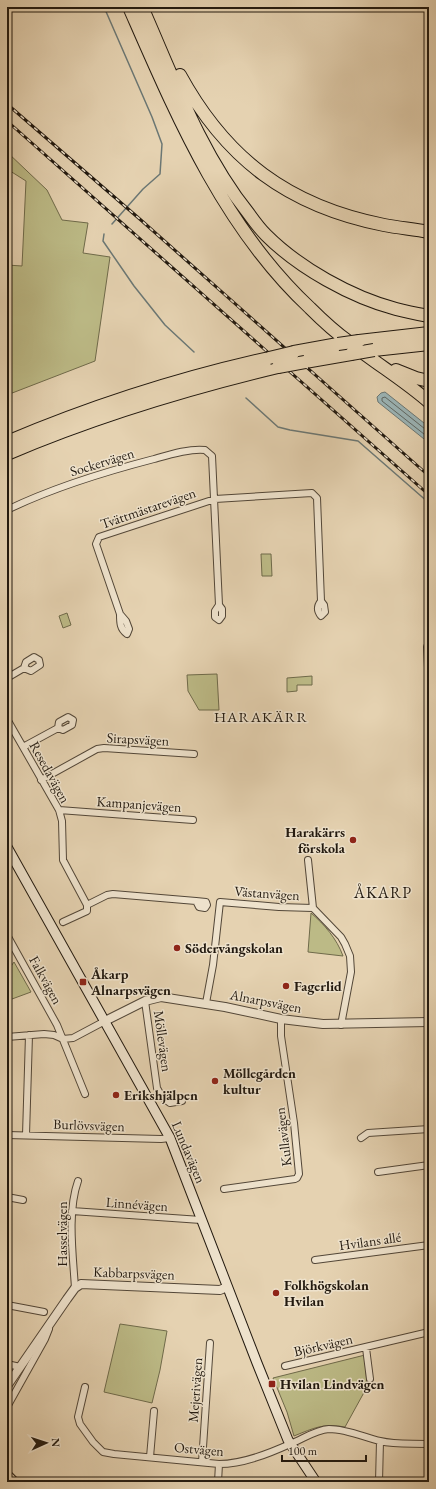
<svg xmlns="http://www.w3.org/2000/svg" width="436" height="1489" font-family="'EB Garamond',serif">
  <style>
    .green { fill: #bcba86; stroke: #6f6a4a }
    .water { fill: #9bb5b7; stroke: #6b7774 }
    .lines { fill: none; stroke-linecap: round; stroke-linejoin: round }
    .shore { stroke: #5e6763; stroke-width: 1 }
    .stream { stroke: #6b7774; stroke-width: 1.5 }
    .minor-casing { stroke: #534738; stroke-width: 8 }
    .tertiary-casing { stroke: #534738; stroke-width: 10 }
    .secondary-casing { stroke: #22190f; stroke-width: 11 }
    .motorway-casing { stroke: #22190f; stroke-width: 14 }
    .minor { stroke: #eee2cc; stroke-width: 6 }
    .tertiary { stroke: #eee2cc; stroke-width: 8 }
    .secondary { stroke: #eee2cc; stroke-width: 9 }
    .motorway { stroke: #e5d2b1; stroke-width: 12 }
    .rail-casing { stroke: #22190f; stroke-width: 3 }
    .rail { stroke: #eee2cc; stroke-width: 1.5; stroke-dasharray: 4.5; stroke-linecap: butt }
    .motorway-bridge-casing { stroke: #22190f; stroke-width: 14; stroke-linecap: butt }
    .motorway-bridge { stroke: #e5d2b1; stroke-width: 12 }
    .poi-dot { fill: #8f2418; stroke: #eee2cc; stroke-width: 1.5 }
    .labels { text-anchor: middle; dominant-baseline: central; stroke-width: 3; stroke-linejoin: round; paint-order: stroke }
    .street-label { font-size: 14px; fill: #22190f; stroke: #eee2cc }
    .poi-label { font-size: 14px; font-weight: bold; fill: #22190f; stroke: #eee2cc; text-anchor: start }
    .neighbourhood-label { font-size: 15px; letter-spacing: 1px; fill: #22190f; stroke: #eee2cc }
    .quarter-label { font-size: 16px; letter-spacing: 1px; fill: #22190f; stroke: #eee2cc }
  </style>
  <rect width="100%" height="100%" fill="#e5d2b1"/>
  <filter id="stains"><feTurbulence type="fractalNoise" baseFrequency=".005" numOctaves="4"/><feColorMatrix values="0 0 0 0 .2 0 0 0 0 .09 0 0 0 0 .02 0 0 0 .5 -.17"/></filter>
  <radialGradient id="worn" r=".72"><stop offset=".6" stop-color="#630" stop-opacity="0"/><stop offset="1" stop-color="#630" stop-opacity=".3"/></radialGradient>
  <path class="green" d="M7 152 47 190 62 220 88 223 83 253 110 257 95 361 7 395V265L22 266 26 181 7 169Z
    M261 554H271L272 576H262Z
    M67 613 71 625 63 628 59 616Z
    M217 674 219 710H199L188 691 187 675Z
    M312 676V685H297V691L287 692V678Z
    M311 913C324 924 337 939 343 956L308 952Z
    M14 962 31 992 12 999 7 995V972Z
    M120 1324 167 1331 160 1370 152 1403 104 1392Z
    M365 1355 367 1387 345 1427C323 1423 314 1428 294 1436L287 1412 273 1378Z"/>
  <path class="water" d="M385 392 429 427V443L378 402 377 397 381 393Z"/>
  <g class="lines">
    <path class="shore" d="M429 430 425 429 385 397 382 398V401L429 438"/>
    <path class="stream" d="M104 7 152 117 162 144 160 174 143 189 112 224
      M104 234 103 241 134 286 165 325 194 352
      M246 398 278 427 290 430 358 441 429 503"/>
    <defs>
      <path id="minor" d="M7 510C54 487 104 472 154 459 168 455 190 448 205 450L212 456 219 605 215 611V617L219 620 222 616V609L219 605
        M120 614 126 621 129 629 127 634C120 629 120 623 120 614L96 544 99 537 215 499 312 493 317 498 321 601C317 606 317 611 321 616L325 612 324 605 321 601
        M429 642 427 647 429 688
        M7 678 24 668 26 662 34 657 39 660 40 665 31 671 24 668
        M7 719 59 810 62 821 63 860 87 905 107 895 113 894 196 901 199 907 205 908 207 905 206 902 196 901
        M23 747 58 728 63 730 72 725 73 720 68 717 59 722 58 728
        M41 780 97 749 104 748 194 754
        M59 810 193 820
        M308 860 313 908 341 937 345 944 350 956 351 972 341 1025
        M63 922 87 911V905
        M7 935 57 1025 85 1094
        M145 1001 157 1088 162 1097 170 1103 182 1101
        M206 1003 213 965 220 902 279 907 313 908
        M7 1037 44 1034 54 1035 63 1039 73 1038 105 1021
        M7 1135 161 1139 170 1138
        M26 1135 29 1035
        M361 1138 368 1133 429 1129
        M378 1172 429 1165
        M224 1189 295 1179 297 1178 299 1174 294 1123 281 1036V1019
        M7 1197 23 1200
        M72 1211 201 1220
        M315 1260 429 1245
        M75 1288C73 1255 67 1212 78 1181
        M7 1305 44 1312
        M366 1348 370 1379
        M7 1364 20 1367
        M285 1366 429 1332
        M85 1387 78 1417 80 1424 93 1442 103 1452 114 1454 219 1464C243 1464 268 1454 290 1444 303 1439 315 1430 329 1429 346 1429 364 1437 380 1441 396 1445 413 1443 429 1444
        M7 1407 45 1339 49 1329
        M150 1457 154 1411
        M202 1462 210 1343
        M218 1482 219 1464
        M379 1482 380 1441"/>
      <path id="tertiary" d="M105 1021 145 1001 161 997 225 1007 281 1019 323 1024 429 1022
        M7 1386 67 1299 75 1288 81 1284 220 1290 227 1287"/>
      <path id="secondary" d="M7 847 170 1138 257 1363 288 1440 316 1482"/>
      <path id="motorway" d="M129 7C176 114 223 227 310 308 322 320 335 332 349 342 375 363 404 380 429 402
        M142 7C173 77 200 153 249 214 254 221 260 229 266 235 299 268 351 297 396 309 407 312 418 314 429 316
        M180 75C226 159 288 206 384 225 399 228 414 229 429 232
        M359 341 429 333
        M374 350 429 344
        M294 352 338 344
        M305 362 351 354
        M396 370 416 378 429 381
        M7 442C92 406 179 378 269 358
        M7 454C94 417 186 389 278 367
        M7 1477 12 1482"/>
    </defs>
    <use href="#minor" class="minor-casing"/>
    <use href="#tertiary" class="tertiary-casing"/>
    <use href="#secondary" class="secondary-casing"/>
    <use href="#motorway" class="motorway-casing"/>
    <use href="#minor" class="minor"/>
    <use href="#tertiary" class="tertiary"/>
    <use href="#secondary" class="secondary"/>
    <use href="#motorway" class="motorway"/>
    <defs>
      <path id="rail" d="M7 104 142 221 429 476
        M7 121 429 495"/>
    </defs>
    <use href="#rail" class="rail-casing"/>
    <use href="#rail" class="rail"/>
    <defs>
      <path id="motorway-bridge" d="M338 344 359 341
        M351 354 374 350
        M269 358 294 352
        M278 367 305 362"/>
    </defs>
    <use href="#motorway-bridge" class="motorway-bridge-casing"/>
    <use href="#motorway-bridge" class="motorway-bridge"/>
  </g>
  <g class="poi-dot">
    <circle cx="353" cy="840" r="4"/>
    <circle cx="177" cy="948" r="4"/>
    <rect x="79" y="978" width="8" height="8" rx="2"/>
    <circle cx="286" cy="986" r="4"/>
    <circle cx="215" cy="1081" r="4"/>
    <circle cx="116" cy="1095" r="4"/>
    <circle cx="276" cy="1293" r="4"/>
    <rect x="268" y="1380" width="8" height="8" rx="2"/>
  </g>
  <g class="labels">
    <g class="street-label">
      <text transform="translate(102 462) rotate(-17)">Sockervägen</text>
      <text transform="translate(148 508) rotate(-19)">Tvättmästarevägen</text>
      <text transform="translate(138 739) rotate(3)">Sirapsvägen</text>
      <text transform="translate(50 772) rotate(61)">Resedavägen</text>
      <text transform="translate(139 804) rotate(4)">Kampanjevägen</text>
      <text transform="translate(267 893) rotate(4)">Västanvägen</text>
      <text transform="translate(46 980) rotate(61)">Falkvägen</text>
      <text transform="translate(266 1001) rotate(11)">Alnarpsvägen</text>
      <text transform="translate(163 1041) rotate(82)">Möllevägen</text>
      <text transform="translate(89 1125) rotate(2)">Burlövsvägen</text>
      <text transform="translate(283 1137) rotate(-97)">Kullavägen</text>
      <text transform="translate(189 1152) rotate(67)">Lundavägen</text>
      <text transform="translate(137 1204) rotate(4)">Linnévägen</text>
      <text transform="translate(62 1234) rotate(-90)">Hasselvägen</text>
      <text transform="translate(370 1241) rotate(-8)">Hvilans allé</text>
      <text transform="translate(134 1273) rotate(2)">Kabbarpsvägen</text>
      <text transform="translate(323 1345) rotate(-13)">Björkvägen</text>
      <text transform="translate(195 1390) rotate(-86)">Mejerivägen</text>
      <text transform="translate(199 1449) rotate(5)">Ostvägen</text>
    </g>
    <g class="poi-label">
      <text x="345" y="832" text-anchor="end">Harakärrs<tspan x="345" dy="16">förskola</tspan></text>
      <text x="185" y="948">Södervångskolan</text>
      <text x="91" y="974">Åkarp<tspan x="91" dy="16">Alnarpsvägen</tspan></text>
      <text x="294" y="986">Fagerlid</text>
      <text x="223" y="1073">Möllegården<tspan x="223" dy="16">kultur</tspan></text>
      <text x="124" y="1095">Erikshjälpen</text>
      <text x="284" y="1285">Folkhögskolan<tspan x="284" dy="16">Hvilan</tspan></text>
      <text x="280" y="1384">Hvilan Lindvägen</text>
    </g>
    <g class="neighbourhood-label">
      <text x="261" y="716">HARAKÄRR</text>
    </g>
    <g class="quarter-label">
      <text x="383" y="892">ÅKARP</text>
    </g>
  </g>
  <rect width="436" height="1489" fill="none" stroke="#e5d2b1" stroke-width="24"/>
  <rect x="8" y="8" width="420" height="1473" fill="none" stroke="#22190f" stroke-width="2"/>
  <rect x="12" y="12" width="412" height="1465" fill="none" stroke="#22190f"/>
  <g transform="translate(46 1443) rotate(87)" stroke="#eee2cc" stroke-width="3" paint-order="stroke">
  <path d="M0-3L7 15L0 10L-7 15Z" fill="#22190f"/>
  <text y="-6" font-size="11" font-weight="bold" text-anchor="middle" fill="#22190f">N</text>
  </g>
  <path d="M282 1455v6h84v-6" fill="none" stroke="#22190f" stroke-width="2"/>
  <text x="288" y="1455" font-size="12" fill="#22190f" stroke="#eee2cc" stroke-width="3" paint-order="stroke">100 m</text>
  <rect width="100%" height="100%" filter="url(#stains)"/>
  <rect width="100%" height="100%" fill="url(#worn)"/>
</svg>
